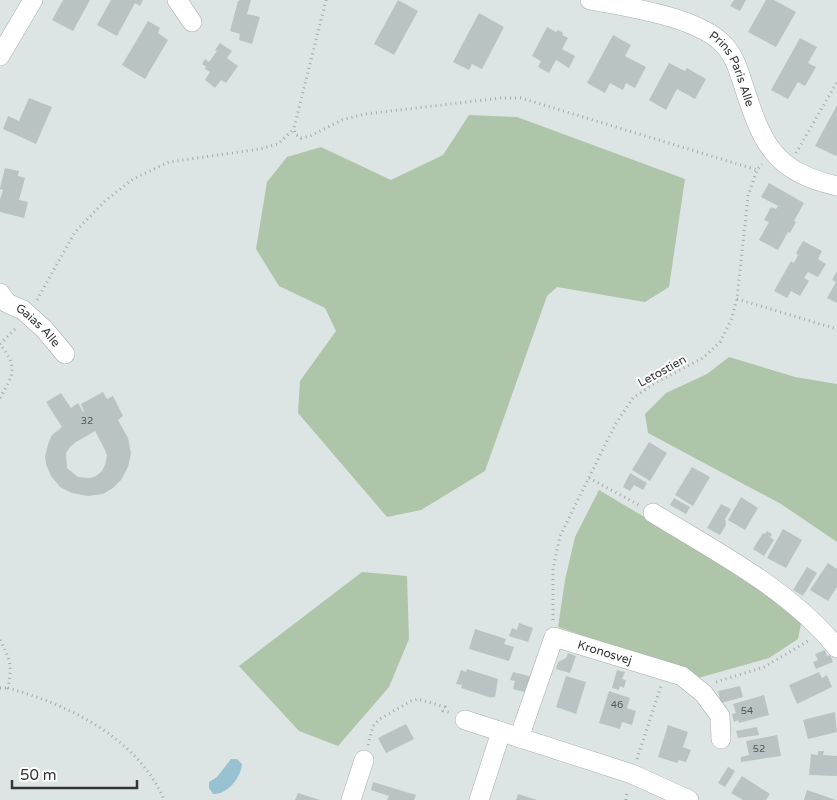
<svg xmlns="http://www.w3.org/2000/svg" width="837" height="800" font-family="'Varela Round',sans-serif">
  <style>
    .green { fill: #aec5a9 }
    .water { fill: #98c1d2 }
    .building { fill: #bac3c4; fill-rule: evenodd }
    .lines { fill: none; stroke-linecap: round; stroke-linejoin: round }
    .street-casing { stroke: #a7afad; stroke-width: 20 }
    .path { stroke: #a3aaa8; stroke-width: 3; stroke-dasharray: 1 4; stroke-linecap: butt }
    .street { stroke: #fff; stroke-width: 19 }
    .labels { text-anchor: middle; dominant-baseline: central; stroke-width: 4; stroke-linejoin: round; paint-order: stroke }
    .number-label { font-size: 10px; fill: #555959 }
    .street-label { font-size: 12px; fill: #333635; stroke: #fff }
  </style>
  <rect width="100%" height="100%" fill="#dce5e3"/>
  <path class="green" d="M469 115 517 117 685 179 669 287 645 302 557 287 547 296 485 471 421 510 387 517 298 413 300 381 336 331 325 308 279 286 256 249 267 182 287 157 321 147 391 180 443 155Z
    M729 357 795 377 837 384V542L781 504 648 433 645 414 666 393 707 374Z
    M599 490 683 540 802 619 798 639 769 658 698 678 681 669 558 627 565 580 575 537Z
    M362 572 407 576 409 639 389 687 338 746 299 731 239 666Z"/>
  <path class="water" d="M231 759H237L242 764C241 777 228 795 213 794L209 788V782L217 777Z"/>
  <path class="building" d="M63 0H90L73 31 52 20Z
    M111 0H143L140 6 135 3 117 36 97 25Z
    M240 0H251L247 14 260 17 252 44 239 40 240 34 230 31 238 1Z
    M398 0 418 11 394 55 374 44Z
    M734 0H746L740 11 730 6Z
    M766 0H774L796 12 776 47 748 32Z
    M479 13 504 27 482 69 472 64 469 70 453 62Z
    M148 21 160 28 158 33 168 40 145 79 122 65Z
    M547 27 556 32 558 30 563 33 562 35 568 38 562 49 575 56 569 68 556 60 549 73 538 67 541 61 532 56Z
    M613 35 631 45 625 56 646 67 635 88 626 83 623 90 610 83 605 93 587 83Z
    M800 38 817 47 808 63 816 67 805 86 798 82 788 99 771 90Z
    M220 43 232 51 227 58 238 66 226 83 221 80 215 88 205 80 210 72 205 69 206 67 202 64 205 59 209 62 217 51 215 50Z
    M669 63 685 71 687 68 706 79 695 99 677 89 666 110 649 100Z
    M29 98 52 107 36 144 3 129 8 116 19 121Z
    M837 105V154L836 156 815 146Z
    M5 168 19 171 18 176 25 178 19 200 28 202 24 218 0 212V200L3 190 0 189V188Z
    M769 183 804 203 794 221 796 222 790 233 788 232 778 250 759 240 769 222 764 220 771 207 776 209 778 206 761 197Z
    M803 241 822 251 818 259 826 264 818 277 808 272 804 278 809 281 800 296 791 291 787 298 774 291 791 261 794 263 798 255 796 253Z
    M837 271V303L827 298 836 282 832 280Z
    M103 392 107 399 113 396 123 416 118 420 128 438 131 453 128 467 121 480 113 488 103 494 88 496 72 493 60 487 51 476 46 464 45 456 49 441 52 435 62 427 46 402 61 393 71 408 78 403 83 412 84 411 81 404ZM95 431 105 450 107 456 105 465 102 471 96 476 90 478 78 477 67 468 66 453 70 447 76 442Z
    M649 442 667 453 650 481 632 470Z
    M692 467 710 477 693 506 675 495Z
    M630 473 647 483 643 490 634 485 630 491 623 487Z
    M741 497 758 508 745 530 728 520Z
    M674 498 690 507 686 514 670 505Z
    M721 504 731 509 725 519 726 525 720 535 707 528Z
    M783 529 802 540 786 568 767 558Z
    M767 531 772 534 770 537 774 540 764 556 753 549 763 533 765 534Z
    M828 563 837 569V587L828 601 810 590Z
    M807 567 817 573 803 596 793 590Z
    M519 623 533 628 528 642 509 636 512 628 517 630Z
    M475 629 506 639 504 644 514 647 509 661 469 649Z
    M825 650 827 656 830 655 833 662 816 669 813 662 818 660 815 654Z
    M568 653 576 656 570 673 556 669 558 662 566 658Z
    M467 669 498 679 495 697H492V698L461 688 462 685 456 684 461 670 466 672Z
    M617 670 625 672 622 679 626 680 624 688 620 686 619 690 612 688Z
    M513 672 533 677 528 693 513 689 515 681 510 680Z
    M819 672 822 678 827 675 832 687 797 704 789 685Z
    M566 676 586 682 576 714 556 707Z
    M740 686 743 697 721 703 718 691Z
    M609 691 630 698 627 708 636 711 632 725 622 722 620 729 599 723Z
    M764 695 769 715 739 723 738 720 734 722 732 714 736 713 733 704Z
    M835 712 837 732 808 739 803 720Z
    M406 724 414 739 386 753 378 738Z
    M668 725 688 732 683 747 691 750 686 762 679 760 677 763 658 757Z
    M757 727 759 735 738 738 736 731Z
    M777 735 781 756 741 762V757L749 755 746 741Z
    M818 751H824L823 755 837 756V776L809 775 811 754 818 755Z
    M728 767 735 771 725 787 718 783Z
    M742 776 770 794 766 800H743L731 793Z
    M373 782 416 795 414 800H387L389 796 371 790Z
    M807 790 836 800H804Z
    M298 793 320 800H295Z
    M518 794 537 800H516Z"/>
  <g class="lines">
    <defs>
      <g id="street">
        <path d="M177 0 192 22"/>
        <path id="s1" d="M590 0C627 7 691 16 720 41 733 52 738 68 743 84 762 142 772 171 837 186"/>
        <path d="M0 56 33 0"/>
        <path id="s2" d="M0 293 7 303 23 310 45 330 65 354"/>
        <path d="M653 513C715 551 791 590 837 648"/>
        <path d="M465 720 632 774 689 800"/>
        <path id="s3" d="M519 738 554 637 682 676 704 694 720 716 721 739"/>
        <path d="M351 800 364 760"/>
        <path d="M479 800 501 732"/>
      </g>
    </defs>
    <use href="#street" class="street-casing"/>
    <path class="path" d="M326 0 294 128 295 134 301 138 310 136 342 120 365 114 501 98H521L757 170
      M796 153 837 82
      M737 299 837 329
      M37 300 75 232 105 201 133 179 169 162 260 149 278 144 294 129
      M0 344 17 327
      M0 398C14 373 18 368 0 344
      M589 478 639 505
      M553 620V569L560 536 616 423 633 398 655 383 703 358 720 342 731 320 737 299 748 196 757 170 762 164
      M0 640C11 661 12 665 8 688 69 705 138 738 164 800
      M716 682 764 667 808 641
      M0 688H8
      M368 745 373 726 380 719 411 701 418 699 445 707 443 711 452 713
      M637 759 661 686
      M626 800 627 791"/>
    <use href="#street" class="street"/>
  </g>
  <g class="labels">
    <g class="number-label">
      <text x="87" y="421">32</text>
      <text x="617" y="705">46</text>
      <text x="747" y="711">54</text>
      <text x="759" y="749">52</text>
    </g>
    <g class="street-label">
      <text stroke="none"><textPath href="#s1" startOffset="168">Prins Paris Alle</textPath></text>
      <text stroke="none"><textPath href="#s2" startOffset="51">Gaias Alle</textPath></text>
      <text transform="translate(662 371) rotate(-29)">Letostien</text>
      <text stroke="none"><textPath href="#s3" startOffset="160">Kronosvej</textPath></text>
    </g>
  </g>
  <path d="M12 780v8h125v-8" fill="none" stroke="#333635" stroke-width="2.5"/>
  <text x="20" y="780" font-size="15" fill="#333635" stroke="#ffffff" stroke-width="4" paint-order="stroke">50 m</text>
</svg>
